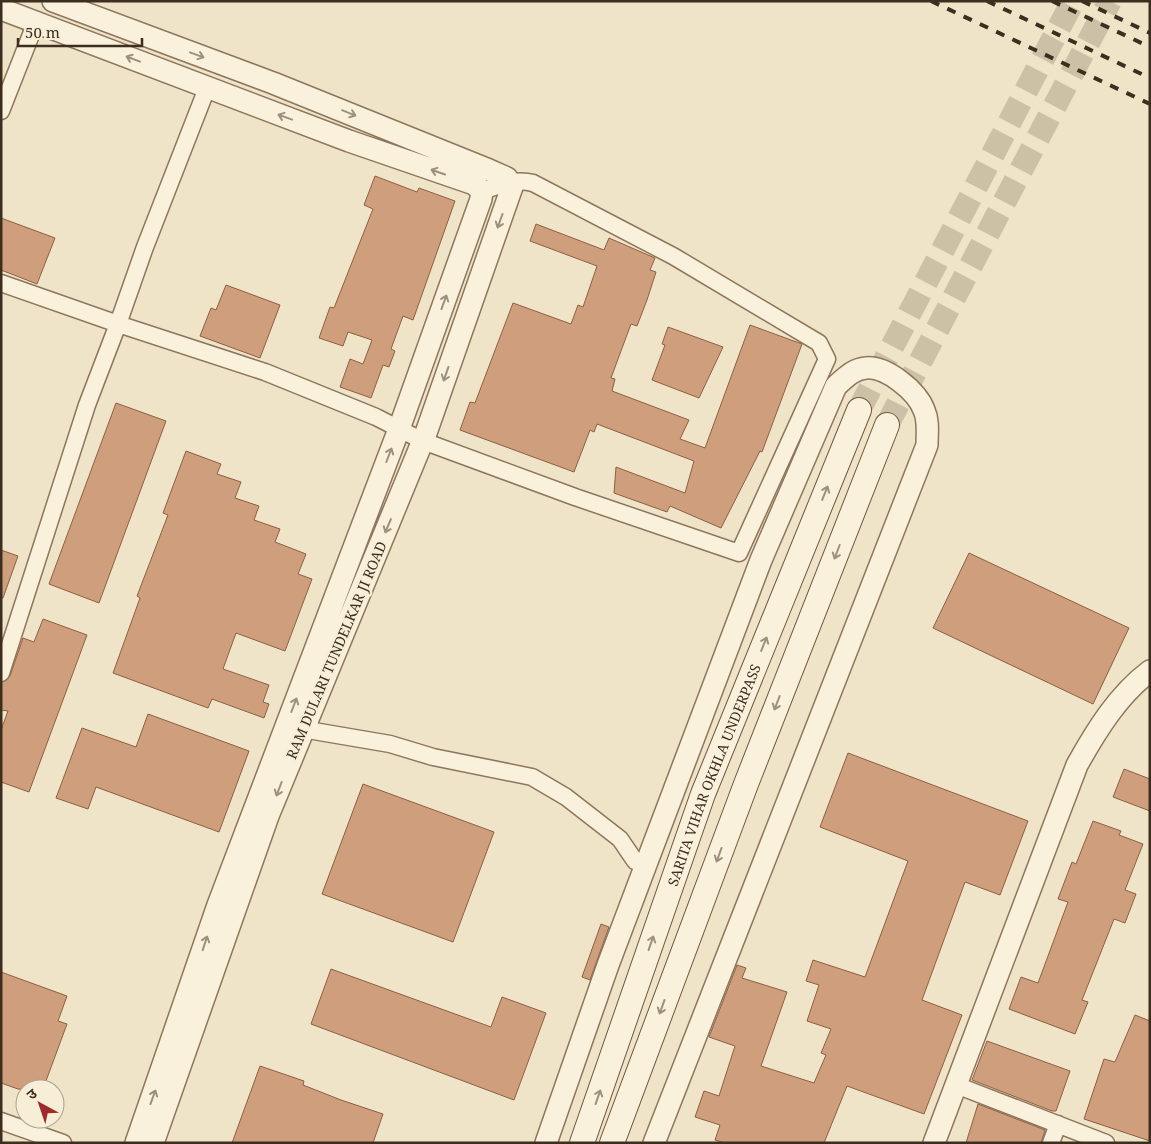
<svg xmlns="http://www.w3.org/2000/svg" width="1151" height="1144" font-family="'Noto Serif','Noto Sans Devanagari',serif">
  <style>
    .building { fill: #cf9f7d; stroke: #8d5f41 }
    .lines { fill: none; stroke-linecap: round; stroke-linejoin: round }
    .secondary-tunnel { stroke: #ccc0a6; stroke-width: 24; stroke-dasharray: 24 12; stroke-linecap: butt }
    .minor-casing { stroke: #8d765c; stroke-width: 19 }
    .tertiary-casing { stroke: #8d765c; stroke-width: 24 }
    .secondary-casing { stroke: #6f573f; stroke-width: 26 }
    .minor { stroke: #faf1dc; stroke-width: 16 }
    .tertiary { stroke: #faf1dc; stroke-width: 21 }
    .secondary { stroke: #faf1dc; stroke-width: 24 }
    .rail { stroke: #3d2e20; stroke-width: 4; stroke-dasharray: 9 9; stroke-linecap: butt }
    .oneway { stroke: #9c907e }
    .labels { text-anchor: middle; dominant-baseline: central; stroke-width: 5; stroke-linejoin: round; paint-order: stroke }
    .street-label { font-size: 14px; fill: #3d2e20; stroke: #f7eed8 }
  </style>
  <rect width="100%" height="100%" fill="#f0e4c8"/>
  <path class="building" d="M375 176 417 192 419 188 455 201 413 320 403 316 391 349 395 351 389 367 383 365 371 398 340 387 350 359 363 364 372 340 348 332 343 346 319 338 330 307 334 308 373 209 364 205Z
    M1 218 55 238 37 284 1 270Z
    M536 224 604 250 609 238 655 258 650 270 656 272 647 300 637 326 631 324 611 378 615 379 612 391 689 420 680 439 705 448 750 325 802 344 762 452 760 451 721 528 670 506 667 512 614 493 616 467 685 493 694 461 597 424 594 432 590 430 574 472 460 430 470 402 475 403 513 303 571 324 578 305 583 307 597 266 530 241Z
    M226 285 280 305 260 358 200 336 211 308 216 310Z
    M668 327 723 347 699 398 652 380 665 345 662 344Z
    M116 403 166 421 99 603 49 584Z
    M186 451 221 464 217 474 241 482 235 498 259 506 254 520 280 529 275 542 306 554 298 574 312 579 285 651 236 633 223 669 269 685 263 702 269 704 264 718 212 699 208 708 113 673 140 598 137 596 168 515 163 513Z
    M1 550 18 556 3 598H1Z
    M969 553 1129 628 1093 704 933 628Z
    M43 619 87 635 29 792 1 782V730L8 711 1 710V683L10 676 23 638 34 642Z
    M148 714 249 751 219 832 96 787 88 809 56 798 82 728 136 747Z
    M848 753 1028 821 1000 895 965 882 922 1000 962 1015 924 1114 847 1086 824 1143H725L715 1140 720 1125 695 1117 704 1091 719 1096 735 1046 709 1037 737 965 746 968 742 978 787 992 761 1066 814 1083 826 1055 821 1053 831 1029 807 1021 819 985 806 981 813 960 865 977 908 861 820 827Z
    M1124 769 1150 779V811L1113 797Z
    M363 784 494 832 453 942 322 894Z
    M1093 821 1121 831 1119 835 1143 844 1125 890 1136 894 1125 923 1114 919 1082 1000 1088 1002 1075 1034 1009 1009 1021 977 1038 983 1068 902 1058 899 1072 862 1076 864Z
    M601 924 609 927 590 980 582 977Z
    M331 969 491 1027 502 997 546 1013 514 1100 311 1024Z
    M1 972 67 996 58 1021 67 1024 43 1089H18L1 1083Z
    M1135 1015 1150 1021V1141L1084 1119 1104 1059 1115 1062Z
    M987 1041 1070 1071 1056 1111H1052L972 1080Z
    M260 1066 304 1081 303 1085 341 1100 383 1114 373 1143H232Z
    M978 1104 1045 1130 1041 1143H966Z"/>
  <g class="lines">
    <path class="secondary-tunnel" d="M859 410 1073 1
      M887 425 1110 1"/>
    <defs>
      <path id="minor" d="M207 88 145 247 118 324 265 372 376 417 423 441 575 497 739 553 827 359 819 343 673 256 533 183C515 178 498 186 482 191
        M1 111 36 22
        M1 283 118 324 87 405 1 673
        M302 729 390 744 433 757 532 777 566 797 620 839 635 861 646 864
        M956 1085 1106 1143
        M1 1121 63 1143
        M1051 1143 1058 1124"/>
      <path id="tertiary" d="M53 1 273 83 489 170 507 178 512 187 426 433 268 816 153 1143
        M1 9 349 141 474 184 482 191 481 199 399 429 218 905 136 1143
        M546 1143 608 965 761 560 836 386C845 378 853 369 866 368 886 366 917 391 924 410 929 421 927 433 927 445L654 1143
        M934 1143 1077 765C1096 731 1118 695 1150 671"/>
      <g id="secondary">
        <path id="s1" d="M582 1143 703 794 859 410"/>
        <path d="M612 1143 746 784 887 425"/>
      </g>
    </defs>
    <use href="#minor" class="minor-casing"/>
    <use href="#tertiary" class="tertiary-casing"/>
    <use href="#secondary" class="secondary-casing"/>
    <use href="#minor" class="minor"/>
    <use href="#tertiary" class="tertiary"/>
    <use href="#secondary" class="secondary"/>
    <path class="rail" d="M931 1 1150 104
      M987 1 1150 78
      M1052 1 1150 47
      M1082 1 1150 33"/>
  </g>
  <defs><path id="oneway-shaft" d="M-6 0H5M1.5-3L5.5 0L1.5 3" fill="none" stroke-width="1.6" stroke-linecap="round" stroke-linejoin="round" transform="scale(1.25)"/></defs>
  <g class="oneway">
    <use href="#oneway-shaft" transform="translate(197 55) rotate(20)"/>
    <use href="#oneway-shaft" transform="translate(133 59) rotate(-159)"/>
    <use href="#oneway-shaft" transform="translate(349 113) rotate(22)"/>
    <use href="#oneway-shaft" transform="translate(285 117) rotate(-160)"/>
    <use href="#oneway-shaft" transform="translate(438 172) rotate(-161)"/>
    <use href="#oneway-shaft" transform="translate(500 221) rotate(110)"/>
    <use href="#oneway-shaft" transform="translate(444 302) rotate(-70)"/>
    <use href="#oneway-shaft" transform="translate(446 374) rotate(109)"/>
    <use href="#oneway-shaft" transform="translate(389 455) rotate(-69)"/>
    <use href="#oneway-shaft" transform="translate(825 493) rotate(-68)"/>
    <use href="#oneway-shaft" transform="translate(388 526) rotate(113)"/>
    <use href="#oneway-shaft" transform="translate(837 552) rotate(111)"/>
    <use href="#oneway-shaft" transform="translate(764 644) rotate(-68)"/>
    <use href="#oneway-shaft" transform="translate(777 703) rotate(111)"/>
    <use href="#oneway-shaft" transform="translate(294 705) rotate(-69)"/>
    <use href="#oneway-shaft" transform="translate(279 789) rotate(111)"/>
    <use href="#oneway-shaft" transform="translate(719 855) rotate(110)"/>
    <use href="#oneway-shaft" transform="translate(205 943) rotate(-72)"/>
    <use href="#oneway-shaft" transform="translate(651 943) rotate(-71)"/>
    <use href="#oneway-shaft" transform="translate(662 1007) rotate(110)"/>
    <use href="#oneway-shaft" transform="translate(153 1097) rotate(-70)"/>
    <use href="#oneway-shaft" transform="translate(598 1097) rotate(-71)"/>
  </g>
  <g class="labels">
    <g class="street-label">
      <text transform="translate(336 650) rotate(-67)">RAM DULARI TUNDELKAR JI ROAD</text>
      <text stroke="none"><textPath href="#s1" startOffset="391">SARITA VIHAR OKHLA UNDERPASS</textPath></text>
    </g>
  </g>
  <rect width="1151" height="1144" fill="none" stroke="#3d2e20" stroke-width="5"/>
  <g transform="translate(40 1104) rotate(320)"><circle r="24" fill="#f7eed8" stroke="#ada18e"/>
  <path d="M0-4L9 19L0 12L-9 19Z" fill="#9e2a2b"/>
  <text y="-8" font-size="14" font-weight="bold" text-anchor="middle" fill="#3d2e20">उ</text>
  </g>
  <path d="M18 38v8h124v-8" fill="none" stroke="#3d2e20" stroke-width="2.5"/>
  <text x="25" y="38" font-size="15" fill="#3d2e20" stroke="#f7eed8" stroke-width="4" paint-order="stroke">50 m</text>
</svg>
